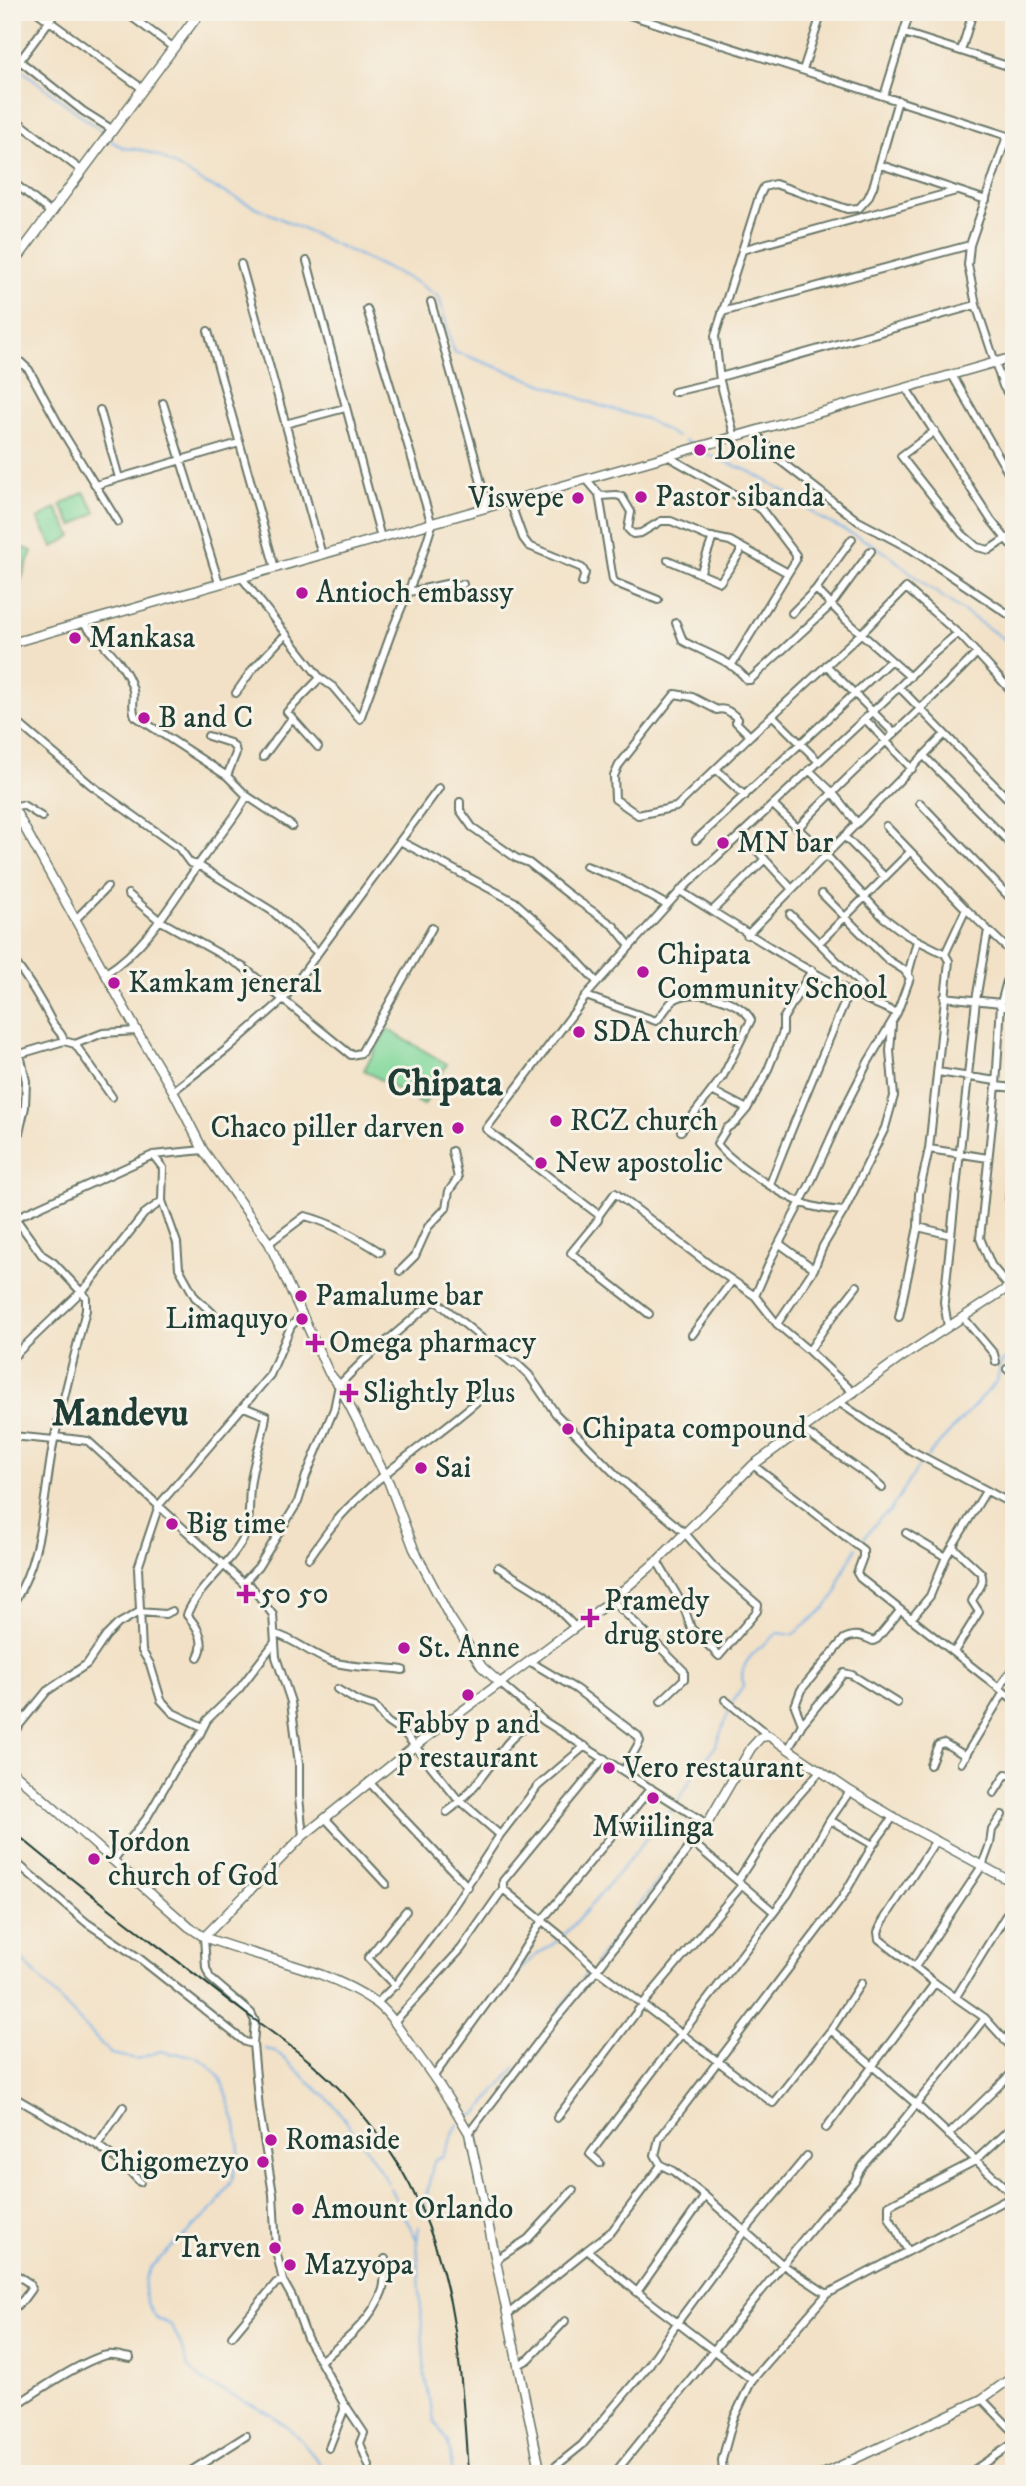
<svg xmlns="http://www.w3.org/2000/svg" width="1026" height="2486" font-family="'IM FELL DW Pica',serif">
  <style>
    .green { fill: #82d89c; stroke: #508a68; stroke-width: 2 }
    .lines { fill: none; stroke-linecap: round; stroke-linejoin: round }
    .stream { stroke: #76b2e8; stroke-width: 2 }
    .minor-casing { stroke: #697667; stroke-width: 10 }
    .tertiary-casing { stroke: #697667; stroke-width: 11 }
    .secondary-casing { stroke: #697667; stroke-width: 12 }
    .minor { stroke: #fff; stroke-width: 6 }
    .tertiary { stroke: #fff; stroke-width: 8 }
    .secondary { stroke: #fff; stroke-width: 9 }
    .rail { stroke: #1f3d34; stroke-width: 2 }
    .poi-dot { fill: #b5179e; stroke: #f7f3e8; stroke-width: 2.5 }
    .labels { text-anchor: middle; dominant-baseline: central; stroke-width: 6; stroke-linejoin: round; paint-order: stroke }
    .poi-label { font-size: 30px; fill: #1f3d34; stroke: #f7f3e8; text-anchor: start }
    .district-label { font-size: 37px; font-weight: bold; fill: #1f3d34; stroke: #f7f3e8 }
  </style>
  <rect width="100%" height="100%" fill="#f7f3e8"/>
  <filter id="ink" filterUnits="userSpaceOnUse"><feTurbulence type="fractalNoise" baseFrequency=".0143" numOctaves="2"/><feDisplacementMap in="SourceGraphic" scale="14" xChannelSelector="R" yChannelSelector="G"/><feConvolveMatrix kernelMatrix="1 2 1 2 8 2 1 2 1" color-interpolation-filters="sRGB"/></filter>
  <filter id="wash" filterUnits="userSpaceOnUse"><feTurbulence type="fractalNoise" baseFrequency=".00686" numOctaves="4" result="noise"/><feDisplacementMap in="SourceGraphic" scale="28" xChannelSelector="R" yChannelSelector="G"/><feGaussianBlur stdDeviation="1.57" result="paint"/><feColorMatrix in="noise" values="0 0 0 0 0 0 0 0 0 0 0 0 0 0 0 0 0 1.4 0 .05"/><feComposite in="paint" operator="in"/></filter>
  <g filter="url(#wash)">
    <rect width="100%" height="100%" fill="#f2e1c6"/>
    <path class="green" d="M84 492 96 512 73 526 61 505Z
      M56 508 72 536 53 547 38 519Z
      M12 543 32 551 12 603Z
      M387 1029 447 1064 424 1105 364 1070Z"/>
    <g class="lines">
      <path class="stream" d="M19 68 104 133
        M111 141 124 148 142 150 161 157 204 183 414 281 439 297 454 352 460 354
        M462 354 601 406 646 419 677 437
        M685 441 694 445
        M699 451 751 472 791 495 820 518 872 544 889 555 924 584 1014 646
        M927 1457 997 1381 1001 1363 1014 1352
        M860 1543 880 1518 890 1511 922 1461
        M733 1702 744 1685C735 1662 762 1646 778 1633L793 1635 825 1608 837 1593 841 1576 856 1548
        M678 1801 694 1774 715 1747 730 1708
        M12 1949 111 2054 137 2059 161 2051 172 2054 179 2053 196 2057 210 2066 221 2079 236 2124 239 2150 232 2180 216 2206 152 2266 145 2280 144 2292 147 2303 155 2317 171 2325 180 2342 188 2367 202 2381 270 2414 295 2434 329 2474
        M595 1963 691 1838 697 1823
        M483 2013C499 1996 512 1977 529 1961 540 1951 553 1946 563 1936 602 1896 634 1851 672 1810
        M553 2018 589 1970
        M265 2049 275 2051 286 2060 334 2105 364 2145 388 2184
        M438 2076 468 2115H476L516 2067
        M390 2188 417 2240
        M422 2217 433 2165 435 2159 443 2156 458 2124
        M419 2227 417 2240 425 2378 434 2420 448 2443 453 2474"/>
    </g>
  </g>
  <g filter="url(#ink)">
    <g class="lines">
      <defs>
        <path id="minor" d="M37 12 143 89
          M125 12 174 48
          M620 12 1014 138
          M904 33 1014 68
          M961 51 973 12
          M20 61 83 111 113 130
          M803 70 822 12
          M12 71 56 12
          M884 96 910 12
          M12 117 82 171
          M1007 136 970 245 968 265 976 305 1003 386 1014 403
          M881 165 986 200
          M12 181 51 213
          M12 243 23 251
          M742 250 956 191
          M307 261 381 538
          M241 264 322 555
          M431 302 474 454 487 508
          M722 312 970 245
          M208 331 275 568
          M12 354 29 370 65 436 118 522
          M952 375 1014 483
          M720 377 976 305
          M906 388 991 520 1014 549
          M674 392 720 381
          M163 403 219 583
          M100 410 119 478
          M285 424 345 408
          M935 431 901 456 962 534 977 547 989 550 1007 538
          M756 433 778 459 858 521 911 549 1014 618
          M735 438 720 381 715 336 759 197 764 187 775 184 847 209 859 208 868 198 873 187 898 100
          M669 457 762 510 796 555V560L731 666
          M587 480 599 494 613 580 616 583 658 600
          M96 485 239 443
          M600 496 616 495 622 497 631 512 628 529 633 534 641 533 661 521H671L706 536 730 541 788 573
          M510 502 523 538 529 546 582 568 585 573 582 583
          M668 560 720 582 740 553V546
          M700 574 713 537
          M242 578 320 678 333 687 360 719 393 628 420 563 432 525 367 309
          M816 589 846 620 910 677
          M409 592 451 583 458 586 463 584
          M792 613 816 589 852 539
          M676 623 683 641C704 653 732 660 747 680H750L831 605 871 551
          M84 624C102 644 126 663 133 690 135 699 131 707 135 716L227 776 247 796C235 819 218 837 203 858 174 898 149 946 106 973
          M826 665 894 733
          M899 687 926 660 958 633
          M236 693 252 670 286 634
          M773 716 818 761
          M12 718 91 785 179 848 190 863 198 865 272 911 318 953
          M865 719 912 769
          M208 736 230 743 235 748 236 753 227 776
          M750 736 676 807 638 815 615 799 614 776 619 765 675 694 692 697 717 710C725 707 732 713 738 719L736 722 750 736 867 628 906 588 962 637 1014 694
          M318 747 287 712 320 678
          M924 756 1014 847
          M263 757 292 718
          M717 770 745 796
          M809 770 832 792 857 823
          M247 796 292 826
          M460 802V810L472 827 516 858 529 863 568 894 614 926 630 946
          M920 803 1014 902
          M773 805 826 855 883 917 907 935 945 954 949 961 929 1149 919 1194 918 1227 899 1317
          M12 809 14 806 23 805 42 817
          M886 826 966 909 1014 955
          M798 828C855 767 919 713 977 653
          M742 834 791 888
          M844 836 885 877
          M696 840 891 660
          M400 841 515 902 562 944 597 982
          M586 866 620 879 667 905
          M680 891C751 935 820 982 897 1013
          M128 894 159 920 243 967 351 1055 361 1053 432 928
          M712 911 765 859
          M790 914 861 985 859 997
          M75 920 107 887
          M747 935 944 735
          M819 943 910 852
          M945 954 966 909
          M12 958C27 978 41 1000 52 1022 56 1030 62 1032 64 1041L20 1054 26 1081 25 1107 16 1147 12 1181
          M812 970 783 1019V1032L767 1072 747 1109 736 1122 727 1128 717 1144C732 1163 779 1193 802 1203 815 1208 830 1210 844 1211
          M908 974 917 941
          M586 996 656 1021C663 1015 667 1005 674 1000 692 986 742 1000 751 1020L723 1076 681 1131
          M944 997 1001 1003
          M1000 1006 1014 1008
          M64 1041 75 1044 112 1097
          M75 1044 103 1033 137 1031
          M938 1072 996 1081
          M996 1086 1014 1088
          M173 1091 227 1049 284 999 439 788
          M712 1091 747 1109
          M929 1149 988 1158
          M153 1155 163 1168 162 1201 177 1243 179 1268 195 1297 218 1318
          M770 1184C795 1119 822 1056 849 992
          M12 1185 16 1219 12 1256
          M1009 1199 1014 1156
          M599 1215 598 1220 571 1253 649 1314
          M13 1219 153 1155 203 1150
          M918 1227 951 1235
          M269 1243 305 1216C332 1223 357 1237 380 1252
          M780 1244 814 1269
          M400 1271 415 1256 428 1227 446 1208 449 1191 458 1178 452 1151
          M857 1286 825 1327 809 1351 777 1324 755 1296 710 1265 615 1193 599 1215 486 1129 590 991 680 891 899 687 1014 805
          M1009 1287 991 1265 980 1238 996 1086 1001 1003 1014 955
          M755 1296 772 1257 810 1184 842 1113 868 1062 897 1013 910 978 904 970 888 960 822 894
          M963 1317 994 1354 996 1362
          M777 1324 814 1269 823 1246 844 1211 885 1128 894 1096 890 1051 892 1024
          M948 1327 944 1302 976 1000 988 930
          M692 1335 732 1281
          M809 1351 854 1393
          M12 1356H14L88 1285 144 1214 162 1201
          M1007 1369 1014 1375
          M840 1403 910 1450 1014 1505
          M801 1429 870 1477 882 1488
          M12 1436 54 1440
          M55 1437 88 1441 243 1583 251 1586 273 1615 276 1657 291 1702 299 1764V1797L303 1836
          M753 1465 863 1550V1557L857 1573 860 1578 1014 1700
          M906 1533 946 1557
          M953 1547 981 1573C986 1584 976 1591 972 1601L979 1612 954 1652
          M309 1558C323 1538 336 1519 353 1503 393 1463 441 1434 483 1396
          M498 1567 545 1596 574 1626
          M243 1583 258 1567 298 1502 306 1476 334 1409 339 1385 363 1361 435 1300 512 1363 515 1362 529 1375 556 1414 617 1476 684 1532 713 1566 758 1605 757 1611 719 1656 691 1628 684 1607 657 1561
          M612 1600 684 1671V1679L661 1701
          M12 1605C44 1557 43 1495 54 1440 64 1396 75 1353 86 1310V1297L54 1263 42 1255 16 1219
          M911 1619 930 1596 946 1557 986 1491
          M275 1634C295 1639 310 1654 330 1661 353 1669 379 1666 403 1670
          M198 1657C207 1642 198 1627 187 1615L188 1612C200 1586 226 1568 241 1543 253 1523 247 1501 251 1480 254 1458 263 1438 266 1416L244 1407
          M529 1661 576 1689 638 1736 640 1741 624 1770
          M501 1684 544 1721 707 1824 597 1970 565 1940
          M999 1688 1014 1666
          M337 1689 357 1701 375 1707 387 1722 406 1735 456 1797 500 1835
          M725 1700 769 1736
          M802 1724 844 1673 852 1675 897 1703
          M203 1727 173 1713 161 1700 150 1664 142 1651 138 1568 159 1505 270 1375 291 1326 302 1315
          M12 1734 47 1691 87 1664 106 1636 118 1624 139 1612 165 1614 172 1611
          M789 1748 802 1724 795 1706 801 1690 844 1639C855 1633 862 1636 873 1641L877 1639 900 1611
          M961 1763 1004 1692
          M930 1765 938 1745 944 1743 966 1756
          M369 1782 468 1887
          M994 1793 1006 1774 1014 1776
          M447 1812C472 1794 486 1770 505 1746 513 1735 527 1726 537 1716
          M325 1818 386 1884
          M830 1820 873 1845
          M692 1842 774 1912
          M109 1857 115 1858 146 1819 177 1766 199 1736 207 1720 239 1689 275 1642
          M12 1859 87 1923 139 1958 245 2042 253 2044
          M738 1880 778 1819 821 1770
          M503 1889 561 1936
          M204 1937 206 1968 210 1978 251 2013 255 2021 253 2044 259 2109 273 2194 276 2250 283 2281 292 2297 307 2338 343 2402 344 2410 329 2448
          M915 1967 982 1866 990 1844 992 1830 1002 1815
          M861 1983 831 2030 916 2104 1014 2196
          M935 1983 879 1939 878 1932 883 1921 936 1840
          M395 1986 368 1958 406 1911
          M956 1997 1014 1902
          M377 2003 396 1984 447 1916 500 1835 538 1786 585 1746
          M394 2022 461 1949 503 1889V1881L604 1758
          M1005 2041 1014 2028
          M434 2076 508 1974 543 1919 651 1788
          M12 2096 97 2145 124 2165 140 2182
          M557 2118 642 2005 742 1885
          M826 2128 935 1983 985 2018 1014 2050
          M469 2133 554 2021 597 1970 773 2103 831 2030
          M948 2135 1014 2071
          M97 2145 123 2107
          M600 2163 590 2154 788 1894 830 1820 850 1791
          M587 2250 612 2231 661 2165
          M908 2251 889 2217V2205L975 2161 1014 2125
          M497 2259 528 2239 573 2190
          M12 2272 29 2283 31 2289 23 2300 12 2310
          M637 2292 705 2196
          M827 2294 783 2265 705 2196 673 2171 661 2165 655 2155 659 2139 842 1898 873 1845 894 1816
          M508 2314 587 2250 637 2292 752 2380
          M232 2336 276 2283 283 2281
          M320 2361C343 2344 372 2319 382 2292 386 2283 384 2269 385 2259
          M518 2365 529 2359 565 2321
          M982 2399 1014 2432
          M344 2403 364 2433 360 2443 369 2466
          M12 2408C31 2395 88 2357 108 2355 115 2354 123 2357 130 2358
          M186 2474 246 2436
          M546 2474 582 2445 649 2365 677 2323 744 2232 807 2156
          M614 2474 822 2216 855 2181C860 2165 874 2153 886 2142L985 2018
          M723 2474 722 2460 733 2420 752 2380 827 2294 1014 2196
          M968 2474 1014 2443"/>
        <path id="tertiary" d="M12 643 1014 357
          M12 805 137 1031 173 1091 203 1150 269 1243 329 1373 339 1385 389 1483 414 1549 449 1616 482 1667 501 1684
          M12 1771 109 1857 189 1927 204 1937C260 1959 325 1967 375 2002 388 2011 397 2026 406 2039 429 2069 450 2100 469 2133L541 2474
          M707 1824 751 1748 761 1737 769 1736 850 1791 907 1825 1014 1883
          M204 1937 303 1836 415 1746 612 1600 657 1561 753 1465 899 1359 1009 1287 1014 1292
          M823 2474 982 2399 1014 2376"/>
        <path id="secondary" d="M12 265 200 12"/>
      </defs>
      <use href="#minor" class="minor-casing"/>
      <use href="#tertiary" class="tertiary-casing"/>
      <use href="#secondary" class="secondary-casing"/>
      <use href="#minor" class="minor"/>
      <use href="#tertiary" class="tertiary"/>
      <use href="#secondary" class="secondary"/>
      <path class="rail" d="M12 1830C82 1890 157 1944 229 2001 257 2022 287 2042 314 2065 357 2102 396 2152 419 2204 458 2289 462 2382 468 2474"/>
    </g>
  </g>
  <g class="poi-dot">
    <circle cx="700" cy="450" r="7"/>
    <circle cx="641" cy="497" r="7"/>
    <circle cx="578" cy="498" r="7"/>
    <circle cx="302" cy="593" r="7"/>
    <circle cx="75" cy="638" r="7"/>
    <circle cx="144" cy="718" r="7"/>
    <circle cx="723" cy="843" r="7"/>
    <circle cx="643" cy="972" r="7"/>
    <circle cx="114" cy="983" r="7"/>
    <circle cx="579" cy="1032" r="7"/>
    <circle cx="556" cy="1121" r="7"/>
    <circle cx="458" cy="1128" r="7"/>
    <circle cx="541" cy="1163" r="7"/>
    <circle cx="301" cy="1296" r="7"/>
    <circle cx="302" cy="1319" r="7"/>
    <path d="M311.5 1332.5h7v7h7v7h-7v7h-7v-7h-7v-7h7z"/>
    <path d="M345.5 1382.5h7v7h7v7h-7v7h-7v-7h-7v-7h7z"/>
    <circle cx="568" cy="1429" r="7"/>
    <circle cx="421" cy="1468" r="7"/>
    <circle cx="172" cy="1524" r="7"/>
    <path d="M242.5 1583.5h7v7h7v7h-7v7h-7v-7h-7v-7h7z"/>
    <path d="M586.5 1607.5h7v7h7v7h-7v7h-7v-7h-7v-7h7z"/>
    <circle cx="404" cy="1648" r="7"/>
    <circle cx="468" cy="1695" r="7"/>
    <circle cx="609" cy="1768" r="7"/>
    <circle cx="653" cy="1798" r="7"/>
    <circle cx="94" cy="1859" r="7"/>
    <circle cx="271" cy="2140" r="7"/>
    <circle cx="263" cy="2162" r="7"/>
    <circle cx="298" cy="2209" r="7"/>
    <circle cx="275" cy="2248" r="7"/>
    <circle cx="290" cy="2265" r="7"/>
  </g>
  <g class="labels">
    <g class="poi-label">
      <text x="714" y="450">Doline</text>
      <text x="655" y="497">Pastor sibanda</text>
      <text x="564" y="498" text-anchor="end">Viswepe</text>
      <text x="316" y="593">Antioch embassy</text>
      <text x="89" y="638">Mankasa</text>
      <text x="158" y="718">B and C</text>
      <text x="737" y="843">MN bar</text>
      <text x="657" y="955">Chipata<tspan x="657" dy="34">Community School</tspan></text>
      <text x="128" y="983">Kamkam jeneral</text>
      <text x="593" y="1032">SDA church</text>
      <text x="570" y="1121">RCZ church</text>
      <text x="444" y="1128" text-anchor="end">Chaco piller darven</text>
      <text x="555" y="1163">New apostolic</text>
      <text x="315" y="1296">Pamalume bar</text>
      <text x="288" y="1319" text-anchor="end">Limaquyo</text>
      <text x="329" y="1343">Omega pharmacy</text>
      <text x="363" y="1393">Slightly Plus</text>
      <text x="582" y="1429">Chipata compound</text>
      <text x="435" y="1468">Sai</text>
      <text x="186" y="1524">Big time</text>
      <text x="260" y="1594">50 50</text>
      <text x="604" y="1601">Pramedy<tspan x="604" dy="34">drug store</tspan></text>
      <text x="418" y="1648">St. Anne</text>
      <text x="468" y="1724" text-anchor="middle">Fabby p and<tspan x="468" dy="34">p restaurant</tspan></text>
      <text x="623" y="1768">Vero restaurant</text>
      <text x="653" y="1827" text-anchor="middle">Mwiilinga</text>
      <text x="108" y="1842">Jordon<tspan x="108" dy="34">church of God</tspan></text>
      <text x="285" y="2140">Romaside</text>
      <text x="249" y="2162" text-anchor="end">Chigomezyo</text>
      <text x="312" y="2209">Amount Orlando</text>
      <text x="261" y="2248" text-anchor="end">Tarven</text>
      <text x="304" y="2265">Mazyopa</text>
    </g>
    <g class="district-label">
      <text x="445" y="1084">Chipata</text>
      <text x="120" y="1414">Mandevu</text>
    </g>
  </g>
  <rect width="1026" height="2486" fill="none" stroke="#f7f3e8" stroke-width="42"/>
</svg>
